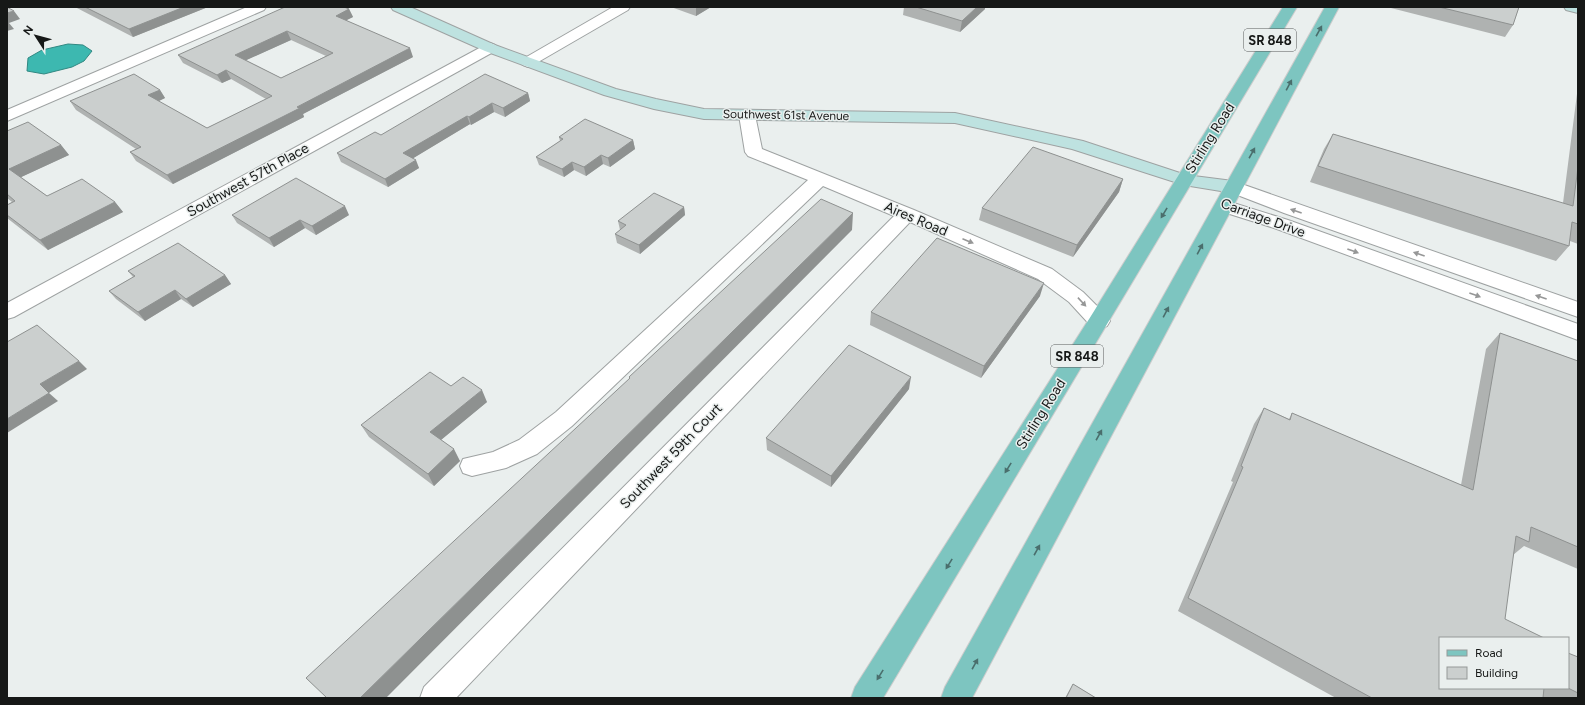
<svg xmlns="http://www.w3.org/2000/svg" width="1585" height="705" font-family="Figtree,sans-serif">
  <style>
    .water { fill: #3db8b0; stroke: #318882 }
    .lines { fill: none; stroke-linecap: round; stroke-linejoin: round }
    .street-casing { stroke: #9ea2a2; stroke-width: 2 }
    .secondary-casing { stroke: #9ea2a2; stroke-width: 2 }
    .primary-casing { stroke: #ccc; stroke-width: 2 }
    .street { fill: #fff; fill-rule: evenodd }
    .secondary { fill: #bee2e0; fill-rule: evenodd }
    .primary { fill: #7dc5c0; fill-rule: evenodd }
    .wall { fill: #afb2b1; fill-rule: evenodd }
    .shaded-wall { fill: #8e9190 }
    .building { fill: #cbcfce; stroke: #8e9190; fill-rule: evenodd }
    .oneway { fill: #4a6e6c }
    .oneway2 { fill: #969797 }
    .labels { text-anchor: middle; dominant-baseline: central; stroke-width: 3; stroke-linejoin: round; paint-order: stroke }
    .far-street-label { font-size: 12px; fill: #161817; stroke: #eaefee }
    .shield { fill: #eaefee; stroke: #565858; stroke-width: 1 }
    .shield-label { font-size: 13px; font-weight: bold; fill: #161817 }
    .street-label { font-size: 14px; fill: #161817; stroke: #eaefee }
  </style>
  <rect width="100%" height="100%" fill="#eaefee"/>
  <path class="water" d="M68 44 83 45 92 51 84 61 72 67 44 74 27 71 28 58 42 50Z"/>
  <g class="lines">
    <defs>
      <path id="street" d="M247 7H266L264 10 7 121V110Z
        M613 7H630L628 10 533 65 528 67 523 65 520 62 523 59Z
        M490 43 495 45 498 48 495 51 14 317 7 319V303L485 45Z
        M747 110 753 111 755 115 762 149 914 210 1052 269 1083 292 1107 316 1110 321 1107 326 1099 329 1091 326 1069 302 1038 279 910 222 456 698H420L424 687 894 216 823 186 572 426 537 454 506 468 472 476 463 473 460 466 463 459 493 452 519 440 556 412 808 180 748 156 745 152 739 115 741 111Z
        M1233 181 1578 302V317L1284 213 1227 191 1224 187 1227 183Z
        M1224 200 1288 220 1578 324V340L1274 228 1217 210 1215 206 1217 202Z"/>
      <path id="secondary" d="M391 7H410L495 45 616 89 656 99 704 109 955 113 1083 141 1186 175 1233 181 1239 183 1242 187 1239 191 1233 193 1184 185 1072 149 955 123 704 119 654 109 604 95 485 51 393 10Z
        M1564 7H1578V13L1566 10Z"/>
      <path id="primary" d="M1283 7H1297L883 698H851L855 687 1091 316Z
        M1325 7H1339L972 698H941L945 687Z"/>
    </defs>
    <use href="#street" class="street-casing"/>
    <use href="#secondary" class="secondary-casing"/>
    <use href="#primary" class="primary-casing"/>
    <use href="#street" class="street"/>
    <use href="#secondary" class="secondary"/>
    <use href="#primary" class="primary"/>
  </g>
  <path class="wall" d="M75 7H208L133 37Z
    M671 7H711L696 16Z
    M904 7H985V9L960 32 903 15Z
    M1387 7H1519L1513 25 1505 37Z
    M349 9 353 17 346 20 413 57 303 114 304 117 173 184 136 161 130 152 136 149 76 110 70 101 160 90 165 98 158 101 207 128 266 99 231 79 222 83 183 63 178 55ZM291 40 326 56 281 78 246 60Z
    M1578 86V244L1570 241 1569 246 1556 261 1310 182 1324 149 1333 134 1563 203Z
    M528 93 530 101 505 117 494 112 471 125 470 124 413 158 419 168 388 187 341 162 337 153 381 135Z
    M7 131 61 145 69 155 21 177 47 196 115 202 123 212 48 250 7 218V205L12 202 7 198Z
    M559 137 633 140 635 149 610 167 603 164 586 176 574 170 564 177 539 165 536 157 560 141Z
    M1123 179 1119 192 1073 257 979 220 982 208Z
    M684 207 685 215 640 254 617 243 615 234 620 230 618 221Z
    M232 215H349L316 235 305 228 274 247 237 223Z
    M128 271 225 275 231 284 193 307 181 299 145 321 116 299 109 291 133 277Z
    M1040 296 981 378 870 325 871 312Z
    M1500 333 1578 361V569L1524 546 1513 555 1440 688H1568L1578 657V698H1336L1178 611 1233 482 1231 481 1254 424 1264 408 1289 419 1292 413 1461 485 1486 349Z
    M451 386 487 402 441 440 460 461 434 486 369 437 361 425Z
    M909 389 831 487 767 450 766 438Z
    M1073 684 1096 698H1065Z"/>
  <path class="shaded-wall" d="M184 7H208L133 37 129 29Z
    M697 7H711L696 16V8Z
    M977 7H985V9L960 32 962 21Z
    M349 9 353 17 339 24 336 16Z
    M14 11 20 19 9 23 14 29 7 31V13Z
    M287 31 291 40 240 63 235 55Z
    M410 48 413 57 303 114 304 117 173 184 167 175Z
    M226 70 231 79 222 83 217 75Z
    M160 90 165 98 153 104 148 95Z
    M528 93 530 101 505 117 503 108Z
    M492 103 494 112 471 125 469 117Z
    M467 116 470 124 407 162 403 153Z
    M633 140 635 149 610 167 608 158Z
    M61 145 69 155 17 179 9 169Z
    M601 155 603 164 586 176 584 167Z
    M416 160 419 168 388 187 385 179Z
    M572 162 574 170 564 177 562 169Z
    M1123 179 1119 192 1073 257 1077 245Z
    M115 202 123 212 48 250 40 240Z
    M345 206 349 215 316 235 312 226Z
    M684 207 685 215 640 254 639 245Z
    M853 213 852 230 386 698H360Z
    M300 220 305 228 274 247 269 238Z
    M225 275 231 284 193 307 186 299Z
    M1044 283 1040 296 981 378 984 366Z
    M175 290 181 299 145 321 138 312Z
    M79 361 87 369 49 393 40 384Z
    M911 377 909 389 831 487V476Z
    M482 390 487 402 436 444 430 432Z
    M49 393 58 401 7 433V419Z
    M454 449 460 461 434 486 428 474Z"/>
  <path class="building" d="M7 7 14 11 7 13Z
    M85 7H184L129 29Z
    M285 7H344L349 9 336 16 410 48 297 107 300 108 167 175 130 152 141 147 70 101 134 74 160 90 148 95 207 128 272 96 226 70 217 75 178 55ZM287 31 333 53 281 78 235 55Z
    M916 7H977L962 21Z
    M1439 7H1519L1513 25Z
    M485 74 528 93 503 108 492 103 469 117 467 116 403 153 416 160 385 179 337 153 375 132 381 135Z
    M585 119 633 140 608 158 601 155 584 167 572 162 562 169 536 157 563 139 559 137Z
    M28 122 61 145 9 169 47 196 82 179 115 202 40 240 7 215V205L15 201 7 194V131Z
    M1333 134 1573 206 1578 167V224L1572 222 1569 246 1318 166Z
    M1033 147 1123 179 1077 245 982 208Z
    M296 178 345 206 312 226 300 220 269 238 232 215Z
    M654 193 684 207 639 245 615 234 626 225 618 221Z
    M821 199 853 213 360 698H327L306 678 630 378 629 377Z
    M937 238 1044 283 984 366 871 312Z
    M178 243 225 275 186 299 175 290 138 312 109 291 135 276 128 271Z
    M37 325 79 361 40 384 49 393 7 419V342Z
    M1500 333 1578 361V547L1531 527 1529 542 1516 536 1505 619 1544 638H1440V688H1544L1543 698H1372L1188 598 1243 467 1241 466 1264 408 1290 420 1292 413 1473 490Z
    M849 345 911 377 831 476 766 438Z
    M430 372 451 386 463 377 482 390 430 432 454 449 428 474 361 425Z
    M1568 653 1578 657V693L1568 688Z
    M1073 684 1096 698H1066Z"/>
  <defs><path id="oneway-solid" d="M-6-.8H1V-3.2L6.5 0L1 3.2V.8H-6Z"/></defs>
  <g class="oneway">
    <use href="#oneway-solid" transform="translate(1319 31) rotate(-61)"/>
    <use href="#oneway-solid" transform="translate(1289 85) rotate(-62)"/>
    <use href="#oneway-solid" transform="translate(1252 153) rotate(-61)"/>
    <use href="#oneway-solid" transform="translate(1164 213) rotate(121)"/>
    <use href="#oneway-solid" transform="translate(1200 249) rotate(-62)"/>
    <use href="#oneway-solid" transform="translate(1166 312) rotate(-62)"/>
    <use href="#oneway-solid" transform="translate(1099 435) rotate(-61)"/>
    <use href="#oneway-solid" transform="translate(1008 468) rotate(122)"/>
    <use href="#oneway-solid" transform="translate(1037 550) rotate(-61)"/>
    <use href="#oneway-solid" transform="translate(949 564) rotate(122)"/>
    <use href="#oneway-solid" transform="translate(975 664) rotate(-61)"/>
    <use href="#oneway-solid" transform="translate(880 675) rotate(122)"/>
  </g>
  <g class="oneway2">
    <use href="#oneway-solid" transform="translate(1296 211) rotate(-161)"/>
    <use href="#oneway-solid" transform="translate(968 241) rotate(23)"/>
    <use href="#oneway-solid" transform="translate(1353 251) rotate(20)"/>
    <use href="#oneway-solid" transform="translate(1419 254) rotate(-161)"/>
    <use href="#oneway-solid" transform="translate(1475 295) rotate(20)"/>
    <use href="#oneway-solid" transform="translate(1541 297) rotate(-161)"/>
    <use href="#oneway-solid" transform="translate(1082 302) rotate(47)"/>
  </g>
  <g class="labels">
    <g class="far-street-label">
      <text transform="translate(786 115) rotate(1)">Southwest 61st Avenue</text>
    </g>
    <g class="shield">
      <rect x="1244" y="29" width="52" height="22" rx="3"/>
      <rect x="1051" y="345" width="52" height="22" rx="3"/>
    </g>
    <g class="shield-label">
      <text x="1270" y="40">SR 848</text>
      <text x="1077" y="356">SR 848</text>
    </g>
    <g class="street-label">
      <text transform="translate(1210 138) rotate(-58)">Stirling Road</text>
      <text transform="translate(248 180) rotate(-29)">Southwest 57th Place</text>
      <text transform="translate(1263 218) rotate(20)">Carriage Drive</text>
      <text transform="translate(916 219) rotate(23)">Aires Road</text>
      <text transform="translate(1041 414) rotate(-58)">Stirling Road</text>
      <text transform="translate(671 456) rotate(-46)">Southwest 59th Court</text>
    </g>
  </g>
  <rect width="1585" height="705" fill="none" stroke="#161817" stroke-width="16"/>
  <rect x="1439" y="637" width="130" height="52" fill="#eaefee" stroke="#959998"/>
  <rect x="1447" y="650" width="20" height="6" fill="#7dc5c0" stroke="#959998"/>
  <text x="1475" y="657" font-size="12" fill="#161817">Road</text>
  <rect x="1447" y="667" width="20" height="12" fill="#cbcfce" stroke="#959998"/>
  <text x="1475" y="677" font-size="12" fill="#161817">Building</text>
  <g transform="translate(36 36) rotate(306)" stroke="#eaefee" stroke-width="3" paint-order="stroke">
  <path d="M0-3L7 15L0 10L-7 15Z" fill="#161817"/>
  <text y="-6" font-size="11" font-weight="bold" text-anchor="middle" fill="#161817">N</text>
  </g>
</svg>
